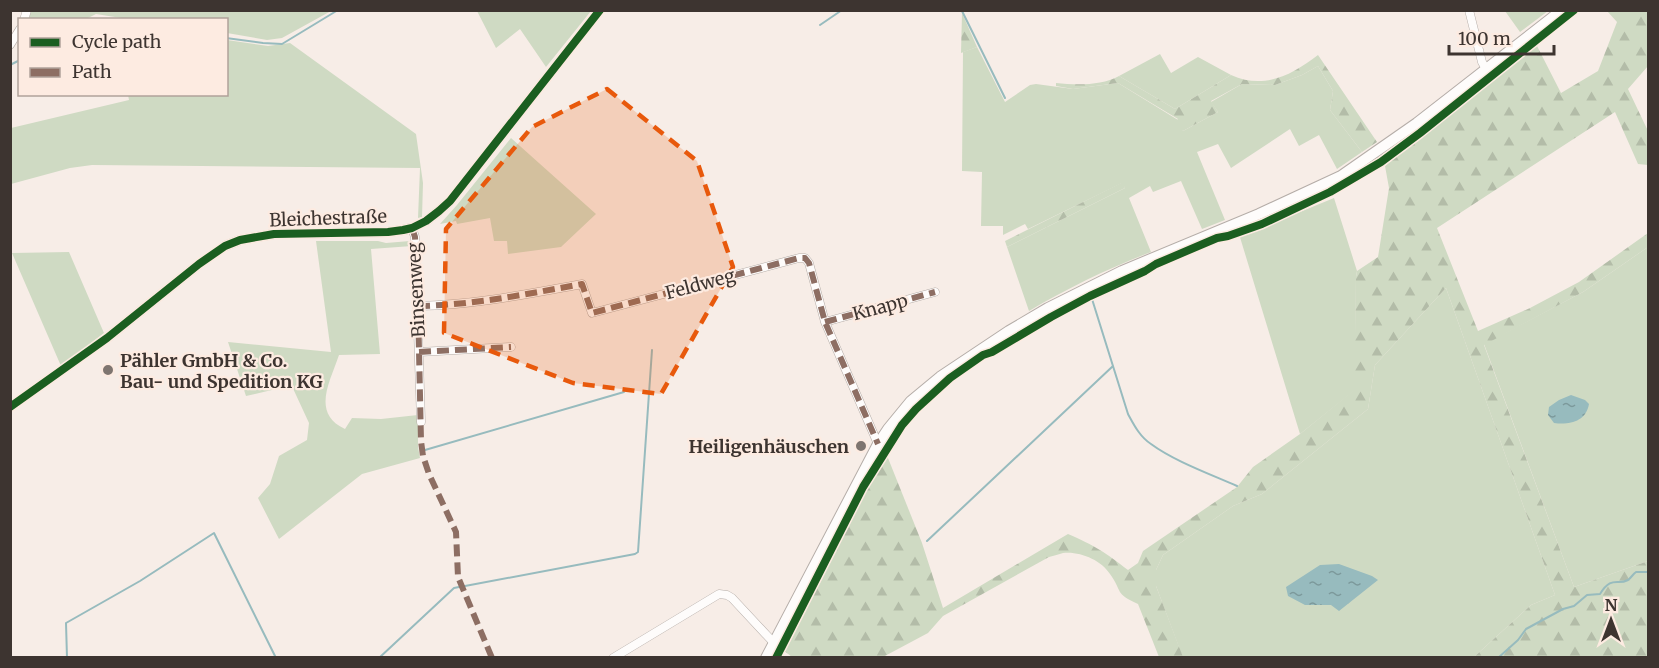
<svg xmlns="http://www.w3.org/2000/svg" width="1659" height="668" font-family="Merriweather,serif">
  <style>
    .grass { fill: #cfdac3 }
    .forest { fill: url(#forest-firs) }
    .water { fill: url(#water-ripples) }
    .lines { fill: none; stroke-linecap: round; stroke-linejoin: round }
    .stream { stroke: #97bbbe; stroke-width: 2 }
    .minor-casing { stroke: #b5ada8; stroke-width: 9 }
    .tertiary-casing { stroke: #b5ada8; stroke-width: 10 }
    .secondary-casing { stroke: #b5ada8; stroke-width: 12 }
    .minor { stroke: #fefcfb; stroke-width: 8 }
    .tertiary { stroke: #fefcfb; stroke-width: 9 }
    .secondary { stroke: #fefcfb; stroke-width: 10 }
    .quiet { stroke: #8d6e63; stroke-width: 6; stroke-dasharray: 12 6; stroke-linecap: butt }
    .cycleway-casing { stroke: #fdebe1; stroke-width: 11 }
    .cycleway { stroke: #1b5e20; stroke-width: 8 }
    .marked { fill: #e8590c; fill-opacity: 0.2; stroke: #e8590c; stroke-width: 4.5; stroke-dasharray: 12 8; stroke-linejoin: round }
    .poi-dot { fill: #7e7570; stroke: #fdebe1; stroke-width: 2 }
    .labels { text-anchor: middle; dominant-baseline: central; stroke-width: 4.5; stroke-linejoin: round; paint-order: stroke }
    .street-label { font-size: 18px; fill: #3d3430; stroke: #fdebe1 }
    .poi-label { font-size: 18px; font-weight: bold; fill: #3d3430; stroke: #fdebe1; text-anchor: start }
  </style>
  <defs>
    <pattern id="forest-firs" width="22" height="20" patternUnits="userSpaceOnUse" patternTransform="scale(1.5)"><rect width="22" height="20" fill="#cfdac3"/><path d="M5 1l3.5 6h-7zM16 11l3.5 6h-7z" fill="#b3bca8"/></pattern>
    <pattern id="water-ripples" width="26" height="14" patternUnits="userSpaceOnUse" patternTransform="scale(1.5)"><rect width="26" height="14" fill="#97bbbe"/><path d="M2 4q2-2 4 0t4 0M15 11q2-2 4 0t4 0" fill="none" stroke="#7c999b"/></pattern>
  </defs>
  <rect width="100%" height="100%" fill="#f7ede7"/>
  <path class="grass" d="M31 10 331 11 282 38 267 40 227 33 226 20H134L96 14 86 19 28 20Z
    M477 11H591L546 67 520 29 496 48Z
    M1505 11H1548L1520 32Z
    M227 40 268 46 290 43 416 134 423 183 422 217 418 218 420 168 92 165 70 168 11 184V128L129 100 128 95 226 94Z
    M977 47 1005 102 1030 85 1036 84 1073 89 1118 83 1178 120 1183 131 1218 112 1211 102 1242 84 1275 85 1302 75 1318 66 1333 91 1330 110 1362 152 1337 169 1319 135 1299 146 1290 129 1231 168 1218 144 1197 152 1225 220 1202 229 1181 181 1153 192 1150 186 1129 198 1151 252C1109 268 1068 288 1029 311L1007 247 1125 188 1122 183 1028 229 1025 224 1003 235V226H981L982 172 962 171 963 52Z
    M1160 54 1171 73 1198 57 1231 75 1175 109 1119 76Z
    M511 138 596 214 561 247 508 254 507 241H494L490 218 457 224 456 221 440 224 457 205Z
    M1334 198 1357 271 1356 277 1355 390 1300 434 1239 234 1263 227Z
    M316 241H378L386 243 410 241 412 246 371 249 380 354 339 355C330 382 311 413 345 429L352 418 381 419 418 415V447L420 458 362 474 279 539 258 498 270 484 279 456 307 440 309 423 290 382 276 389 246 396 228 342 331 352Z
    M1648 247V561L1574 587 1484 344 1583 292Z
    M69 252 104 333 61 366 12 253Z
    M1446 288 1555 595 1531 605 1474 657 1183 658 1156 586V570L1163 555 1233 506 1262 494 1368 409 1375 365Z"/>
  <path class="forest" d="M1607 11H1648V66L1628 89 1648 131V165L1638 164 1615 112 1437 228 1478 331 1530 308 1579 282 1648 233V247L1583 292 1484 345 1574 587 1648 561V657H1474L1531 605 1555 595 1446 288 1375 365 1368 409 1262 494 1233 506 1163 555 1156 570V586L1183 657H1159L1138 604C1114 593 1123 592 1110 574 1101 560 1080 551 1063 553 1059 554 1054 556 1049 557L943 616 928 633 883 657H792L783 650 886 453 922 543 943 608 1068 534C1094 545 1106 553 1128 570L1138 563 1143 551 1237 487 1253 467 1300 434 1354 390 1356 277 1357 271 1378 257 1389 188 1385 166 1536 44 1561 93 1598 71 1617 22Z
    M962 13 977 47 961 53Z
    M1318 55 1377 142 1362 152 1330 110 1333 91 1318 66 1302 75 1275 85 1242 84 1211 101 1218 112 1183 131 1174 123 1178 119 1118 83 1073 89 1056 86V83C1076 85 1101 86 1119 76L1175 109 1231 75C1264 90 1292 75 1318 55Z
    M1123 182 1125 188 1007 247 1005 241Z"/>
  <path class="water" d="M1571 395 1585 400 1589 404C1586 422 1569 425 1554 423L1548 415 1549 407 1559 400Z
    M1339 564 1372 576 1378 580 1339 611 1331 605H1305L1288 596 1286 587 1320 565Z"/>
  <g class="lines">
    <path class="stream" d="M962 11 1005 98
      M820 25 842 10
      M226 38 263 43 282 44 338 10
      M10 65 20 60
      M1092 299 1128 414C1134 425 1140 437 1151 444 1174 461 1210 474 1237 486
      M425 450 624 392
      M927 541 1113 366
      M465 586 635 554 638 552 652 350
      M67 658 66 623 140 581 214 533 276 658
      M379 658 454 588 459 587
      M1498 658 1518 640 1526 629 1563 609 1574 606 1587 595 1600 594C1612 575 1617 586 1628 580 1631 578 1633 574 1636 572H1648"/>
    <defs>
      <path id="minor" d="M1469 10 1482 62 1486 69
        M24 20 27 10
        M10 45 20 29
        M412 228 415 237 421 422
        M418 306C474 305 527 294 582 284L592 313 799 258H805L809 263 825 322 878 444
        M825 322 935 292
        M419 352 511 347
        M613 658 719 594 727 595 732 598 774 643"/>
      <path id="tertiary" d="M10 407 107 338 199 264 225 246 240 240 274 234 388 232 403 230 412 228 426 221 439 211 450 201 600 10"/>
      <path id="secondary" d="M766 658 878 444 888 429 911 401 940 377 1009 331 1048 308 1122 271 1259 214 1341 176 1417 123 1562 10"/>
    </defs>
    <use href="#minor" class="minor-casing"/>
    <use href="#tertiary" class="tertiary-casing"/>
    <use href="#secondary" class="secondary-casing"/>
    <use href="#minor" class="minor"/>
    <use href="#tertiary" class="tertiary"/>
    <use href="#secondary" class="secondary"/>
    <path class="quiet" d="M412 228 415 237 418 306 421 441 423 456 429 474 456 532 458 577 492 658
      M418 306C474 305 527 294 582 284L592 313 799 258H805L809 263 825 322 878 444
      M825 322 935 292
      M419 352 511 347"/>
    <defs>
      <path id="cycleway" d="M10 407 107 338 199 264 225 246 240 240 274 234 388 232 403 230 412 228 426 221 439 211 450 201 600 10
        M776 658 863 487 902 425 916 409 950 378 983 355 992 352 1051 317 1090 296 1145 271 1156 264 1217 238 1228 236 1262 224 1330 192 1381 162 1420 133 1574 10"/>
    </defs>
    <use href="#cycleway" class="cycleway-casing"/>
    <use href="#cycleway" class="cycleway"/>
  </g>
  <path class="marked" d="M607 89 697 161 733 267 661 394 573 383 444 333 446 229 532 127Z"/>
  <g class="poi-dot">
    <circle cx="108" cy="370" r="6"/>
    <circle cx="861" cy="446" r="6"/>
  </g>
  <g class="labels">
    <g class="street-label">
      <text transform="translate(328 218) rotate(-2)">Bleichestraße</text>
      <text transform="translate(700 284) rotate(-15)">Feldweg</text>
      <text transform="translate(416 290) rotate(-93)">Binsenweg</text>
      <text transform="translate(880 307) rotate(-15)">Knapp</text>
    </g>
    <g class="poi-label">
      <text x="120" y="360">Pähler GmbH &amp; Co.<tspan x="120" dy="21">Bau- und Spedition KG</tspan></text>
      <text x="849" y="446" text-anchor="end">Heiligenhäuschen</text>
    </g>
  </g>
  <rect width="1659" height="668" fill="none" stroke="#3d3430" stroke-width="24"/>
  <rect x="18" y="18" width="210" height="78" fill="#fdebe1" stroke="#b0a29a" stroke-width="1.5"/>
  <rect x="30" y="38" width="30" height="9" fill="#1b5e20" stroke="#b0a29a" stroke-width="1.5"/>
  <text x="72" y="48" font-size="18" fill="#3d3430">Cycle path</text>
  <rect x="30" y="68" width="30" height="9" fill="#8d6e63" stroke="#b0a29a" stroke-width="1.5"/>
  <text x="72" y="78" font-size="18" fill="#3d3430">Path</text>
  <g transform="translate(1611 620)" stroke="#fdebe1" stroke-width="4.5" paint-order="stroke">
  <path d="M0-4.5L10 22L0 15L-10 22Z" fill="#3d3430"/>
  <text y="-9" font-size="16" font-weight="bold" text-anchor="middle" fill="#3d3430">N</text>
  </g>
  <path d="M1449 45v9h105v-9" fill="none" stroke="#3d3430" stroke-width="3"/>
  <text x="1458" y="45" font-size="18" fill="#3d3430" stroke="#fdebe1" stroke-width="4.5" paint-order="stroke">100 m</text>
</svg>
